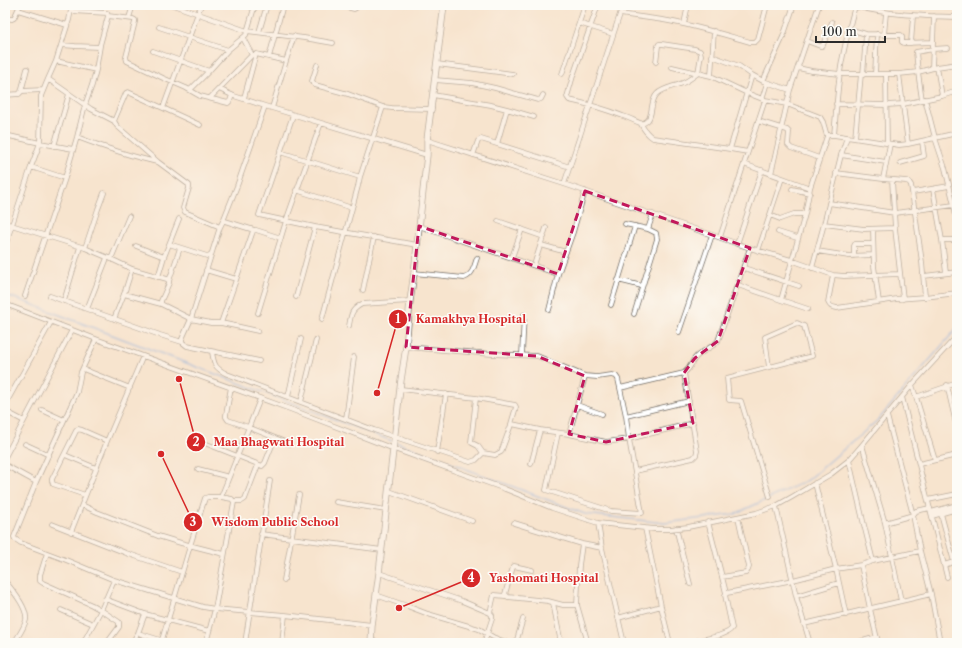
<svg xmlns="http://www.w3.org/2000/svg" width="962" height="648" font-family="'Libre Caslon Text',serif">
  <style>
    .lines { fill: none; stroke-linecap: round; stroke-linejoin: round }
    .stream { stroke: #74a4de; stroke-width: 1.5 }
    .minor-casing { stroke: #726c64; stroke-width: 5.5 }
    .secondary-casing { stroke: #726c64; stroke-width: 7 }
    .minor { stroke: #fff; stroke-width: 4 }
    .secondary { stroke: #fff; stroke-width: 5.5 }
    .marked { fill: none; stroke: #c2185b; stroke-width: 3; stroke-dasharray: 8 5; stroke-linejoin: round }
    .leader { fill: none; stroke: #d62828; stroke-width: 1.5 }
    .callout-dot { fill: #d62828; stroke: #fdfcf7; stroke-width: 1.5 }
    .mark-label { font-size: 12px; text-anchor: middle; font-weight: bold; fill: #fff }
    .callout-label { font-size: 11px; text-anchor: middle; font-weight: bold; fill: #d62828; stroke: #fdfcf7; stroke-width: 3; stroke-linejoin: round; paint-order: stroke }
  </style>
  <rect width="100%" height="100%" fill="#fdfcf7"/>
  <filter id="ink" filterUnits="userSpaceOnUse"><feTurbulence type="fractalNoise" baseFrequency=".025" numOctaves="2"/><feDisplacementMap in="SourceGraphic" scale="8" xChannelSelector="R" yChannelSelector="G"/><feConvolveMatrix kernelMatrix="1 2 1 2 8 2 1 2 1" color-interpolation-filters="sRGB"/></filter>
  <filter id="wash" filterUnits="userSpaceOnUse"><feTurbulence type="fractalNoise" baseFrequency=".012" numOctaves="4" result="noise"/><feDisplacementMap in="SourceGraphic" scale="16" xChannelSelector="R" yChannelSelector="G"/><feGaussianBlur stdDeviation="0.9" result="paint"/><feColorMatrix in="noise" values="0 0 0 0 0 0 0 0 0 0 0 0 0 0 0 0 0 1.4 0 .05"/><feComposite in="paint" operator="in"/></filter>
  <g filter="url(#wash)">
    <rect width="100%" height="100%" fill="#f7e4ce"/>
    <g class="lines">
      <path class="stream" d="M5 295 23 301 392 441
        M395 442 585 514 665 523 735 514 808 480 879 419 957 328"/>
    </g>
  </g>
  <g filter="url(#ink)">
    <g class="lines">
      <defs>
        <path id="minor" d="M72 5 69 20 56 61 48 79 41 96 40 143 73 149
          M173 5 247 31 304 38 333 43
          M201 5 163 108 128 92 126 93 114 121 117 126 158 162 189 185V188L183 208 185 212 220 227
          M245 5 255 8
          M339 5 354 9 356 8 357 5
          M598 5 573 76 567 97 569 100C588 104 605 109 623 116 629 118 635 121 640 123 643 124 646 122 648 120 653 114 650 101 657 94 663 88 672 87 680 84 687 82 693 77 698 73L701 55 700 51 695 49 662 44H659L658 46 656 62
          M18 10 67 25
          M71 11 107 13 108 16
          M620 14C634 16 649 18 663 20 693 25 722 34 750 42H755L758 39 767 5
          M5 18 12 19 14 18 20 5
          M129 18 133 5
          M579 23 613 34
          M684 24 688 5
          M159 27 228 50
          M849 29 866 34 901 35 902 37V42L904 43 933 42
          M259 32 267 5
          M884 35 886 13
          M243 38 252 55
          M807 41 820 46H822L823 45 832 22
          M911 43 913 16
          M61 45 75 46 99 47 100 45 108 16 133 19 135 20V22L126 57 127 61 163 78 186 88 200 96 228 103 230 101 232 95
          M5 49V50
          M153 51 209 71
          M712 56 739 66 752 75
          M269 57 283 5
          M56 61 96 70
          M286 61 294 36
          M437 64 513 74
          M317 65 312 81 315 85 348 94 383 107 392 108 432 109
          M672 67 711 76 747 93 765 100 787 104 820 117 823 122 827 136 829 135H834L899 145 908 144 957 133
          M798 68 812 71 840 74H899L918 72 937 67 957 64
          M932 68 934 16
          M562 74 585 5
          M875 74 877 34
          M886 74 887 143
          M899 74 908 144
          M863 75 866 34
          M711 76 714 31
          M48 79 91 109 114 121
          M435 80 472 83 495 88 538 100 541 99 543 95
          M763 81 790 90
          M219 89 234 96 265 106 427 155
          M190 90 209 71 228 50 246 35 255 5
          M22 91 43 90
          M956 92 957 100
          M5 95 19 94 21 92 27 69
          M433 95 491 105 507 109 534 117
          M942 96 957 91
          M210 98 250 57 252 55H256
          M244 98 256 54 286 61 272 108
          M762 99 767 83
          M922 100 918 72 916 52 933 49 948 48
          M836 104 887 105 903 104 942 96 937 67
          M163 108 200 125
          M293 115 259 215 315 227 417 245
          M758 121 787 130 789 132 788 145 791 148 819 158
          M641 124C644 130 647 134 653 138L730 149 748 152
          M5 135 40 143 31 167 5 246
          M834 135C836 114 837 93 840 73 843 50 849 28 855 6 888 15 922 16 957 17
          M77 137C103 147 129 156 157 162
          M855 138 861 74
          M427 140 564 184 750 248 791 260 833 275 844 276 900 274
          M497 144 507 109
          M54 146 69 94
          M730 149 752 75 763 81 783 37 794 5
          M280 152 360 177 383 107
          M473 155 478 141 481 139 570 167
          M841 155 886 162
          M900 163 924 156 922 141
          M744 164 810 188
          M836 173 883 179 906 181 909 182 911 185 922 262 925 297
          M771 174 790 90 819 5
          M65 178 77 137 85 105 92 85 96 70 100 46
          M883 179 890 144
          M892 180 895 228 903 299
          M564 184 623 5
          M792 189 810 193
          M933 189 942 240 946 273
          M296 190 352 208
          M913 192 949 186
          M829 203 895 213 954 205 945 168 935 138 925 99
          M956 205H954L957 223
          M770 215 780 219 794 214H805
          M223 221 237 186 265 106
          M498 221 544 237
          M5 223 85 248 111 259 132 269 167 279 169 281V283L161 301V304L191 319 211 323H221L240 327 258 331
          M625 224 648 229
          M824 224 864 229 895 228
          M419 226 558 274
          M873 229 874 266 879 302
          M254 230 225 221H223L220 227 191 319 182 339V342L187 346 192 347 259 361
          M778 232 797 238
          M720 237 765 100
          M942 240H957
          M169 244 210 257
          M737 244 762 170
          M541 245 566 252
          M136 246 164 257 158 277
          M85 248 98 209 104 193
          M758 251 782 178
          M817 251 849 256 873 255
          M854 256V246L855 244H873
          M164 257 179 219
          M512 257 522 229
          M111 259 129 216
          M534 265 546 228
          M744 268 799 286
          M812 268 824 224 841 155 847 137
          M206 270 236 279
          M414 273 464 278C473 275 474 266 477 258
          M833 275 828 302C830 307 832 307 837 308L897 299 925 297 957 293
          M924 276 957 272
          M618 280 642 286
          M169 281 180 248
          M738 285 781 300 808 309
          M363 290 374 237
          M124 294 161 304
          M25 296 65 178 31 167
          M50 296 160 335 182 342
          M296 297 315 227
          M781 300 805 214 810 188 827 136
          M64 301 80 247
          M5 304 96 339 290 409 394 449 505 489 552 508 598 523 654 529H670L688 527 756 513 776 506 792 497 831 474 849 460 862 445 912 385 957 336
          M611 305 635 226
          M87 309 107 258
          M549 310 558 274 573 232 585 191
          M258 313 286 221 321 123
          M634 314 657 239 656 233 648 229 653 214
          M114 319 124 294 132 269
          M322 319 358 186 360 177
          M221 323 253 231 256 230 281 238
          M349 326C351 314 351 310 362 304L410 301
          M679 332 712 235
          M96 339 81 372 77 392 36 482 14 537 15 539 21 543 66 560 114 580 203 607 215 609 285 615 372 625
          M406 347 492 354 537 356 585 376 597 377 612 375 616 376 618 379 620 388 626 416 629 439 642 513 611 511 546 490 558 433
          M212 352C214 365 215 368 227 374L374 430 470 462 476 460 483 453 495 455 501 452 511 425 512 424 540 430 569 434 585 376
          M522 355 524 315
          M769 367 765 337 797 323 804 326 812 356 727 378 729 400 741 401 770 497
          M83 369 130 388
          M684 373C692 367 691 362 696 357 703 350 712 348 718 341L750 248
          M912 385 916 397 957 383
          M947 385 957 428
          M231 387 226 415V417L228 420 248 427 290 444
          M620 388 684 373 697 451 696 455 693 458 635 471
          M401 389 476 398 515 405 516 407 511 424
          M288 397 301 339
          M902 397 947 577
          M916 397 935 460
          M476 398 471 442 472 443 478 446 483 453
          M301 402 316 340
          M5 405 51 322
          M577 405 602 414
          M42 410 64 420
          M5 411 24 421
          M626 416 689 401
          M346 419 354 357
          M569 434 606 442 629 439 693 423
          M25 444 49 455
          M207 444 260 465 262 466 265 463 275 438
          M862 445 885 523 901 601
          M437 452 446 394
          M65 455 96 468
          M5 457 72 330
          M849 460 864 525 873 561
          M531 464 540 430
          M919 464 957 455
          M5 465 36 482
          M198 469 229 477 260 399
          M815 483 836 569 846 615
          M389 491 472 521
          M85 495 53 484 52 481V479L76 431 78 429 82 430 107 441
          M221 497 229 477
          M928 500 957 494
          M234 501H242L245 499 258 465
          M336 502 386 510
          M82 505 97 512 158 536 181 543 224 554
          M776 506 796 596 810 643
          M940 510 954 562
          M931 512 957 505
          M932 516 957 509
          M956 516 957 522
          M708 522 722 577 726 593
          M514 523 582 544 602 548
          M598 523 602 548 624 643
          M885 523 913 515 916 511 930 508
          M52 524 126 553 182 572
          M645 528 661 606 670 643
          M676 528 690 584
          M71 532 107 441 143 356
          M261 534 382 550
          M582 544 579 565 577 605 588 643
          M47 553 40 575V581L43 583 92 605 101 610 119 622V627L107 643
          M861 565 870 609 878 643
          M944 565 957 561
          M532 570 514 566 513 567 505 594 508 597 548 601 563 605H577
          M379 573 462 601 490 613
          M722 577 746 573 748 570 749 567 738 517
          M284 580 299 495
          M5 581C12 590 28 608 26 620 24 629 18 636 14 643
          M931 594 940 643
          M376 595 407 606 428 614 479 629 493 637 508 643
          M796 596 839 583
          M105 599 145 614 209 631
          M553 603 561 643
          M61 610 93 624
          M618 618 661 606
          M804 624 931 594 920 551 913 515 887 416
          M138 633 170 643
          M371 641 391 643
          M83 643 101 610 114 580
          M132 643 138 633 145 614
          M161 643 190 546 205 498 208 497H221L232 499 234 502 215 609 206 643
          M245 643 270 481
          M282 643 285 615
          M484 643 492 619V615L490 613 494 595 505 596
          M516 643 523 619
          M683 643C694 641 727 637 732 628L725 595 727 593 793 580 836 569 861 565 873 561 920 551
          M855 643 877 637"/>
        <path id="secondary" d="M371 643 372 625 379 573 401 380 406 347 410 301 414 273 427 155V140L444 5"/>
      </defs>
      <use href="#minor" class="minor-casing"/>
      <use href="#secondary" class="secondary-casing"/>
      <use href="#minor" class="minor"/>
      <use href="#secondary" class="secondary"/>
    </g>
  </g>
  <path d="M0 0H962V648H0ZM585 191 750 248 718 341 695 358 684 373 693 423 606 442 569 434 585 376 537 356 406 347 419 226 558 274Z" fill="#f7e4ce" fill-opacity=".55" fill-rule="evenodd"/>
  <path class="marked" d="M585 191 750 248 718 341 695 358 684 373 693 423 606 442 569 434 585 376 537 356 406 347 419 226 558 274Z"/>
  <path class="leader" d="M377 393L398 319M179 379L196 442M161 454L193 522M399 608L471 578"/>
  <g class="callout-dot">
    <circle cx="377" cy="393" r="4"/>
    <circle cx="179" cy="379" r="4"/>
    <circle cx="161" cy="454" r="4"/>
    <circle cx="399" cy="608" r="4"/>
    <circle cx="398" cy="319" r="10"/>
    <circle cx="196" cy="442" r="10"/>
    <circle cx="193" cy="522" r="10"/>
    <circle cx="471" cy="578" r="10"/>
  </g>
  <g class="mark-label">
    <text x="398" y="323">1</text>
    <text x="196" y="446">2</text>
    <text x="193" y="526">3</text>
    <text x="471" y="582">4</text>
  </g>
  <g class="callout-label">
    <text x="471" y="323">Kamakhya Hospital</text>
    <text x="279" y="446">Maa Bhagwati Hospital</text>
    <text x="275" y="526">Wisdom Public School</text>
    <text x="544" y="582">Yashomati Hospital</text>
  </g>
  <rect width="962" height="648" fill="none" stroke="#fdfcf7" stroke-width="20"/>
  <path d="M816 36v6h69v-6" fill="none" stroke="#2b2b2b" stroke-width="2"/>
  <text x="822" y="36" font-size="12" fill="#2b2b2b" stroke="#fdfcf7" stroke-width="3" paint-order="stroke">100 m</text>
</svg>
